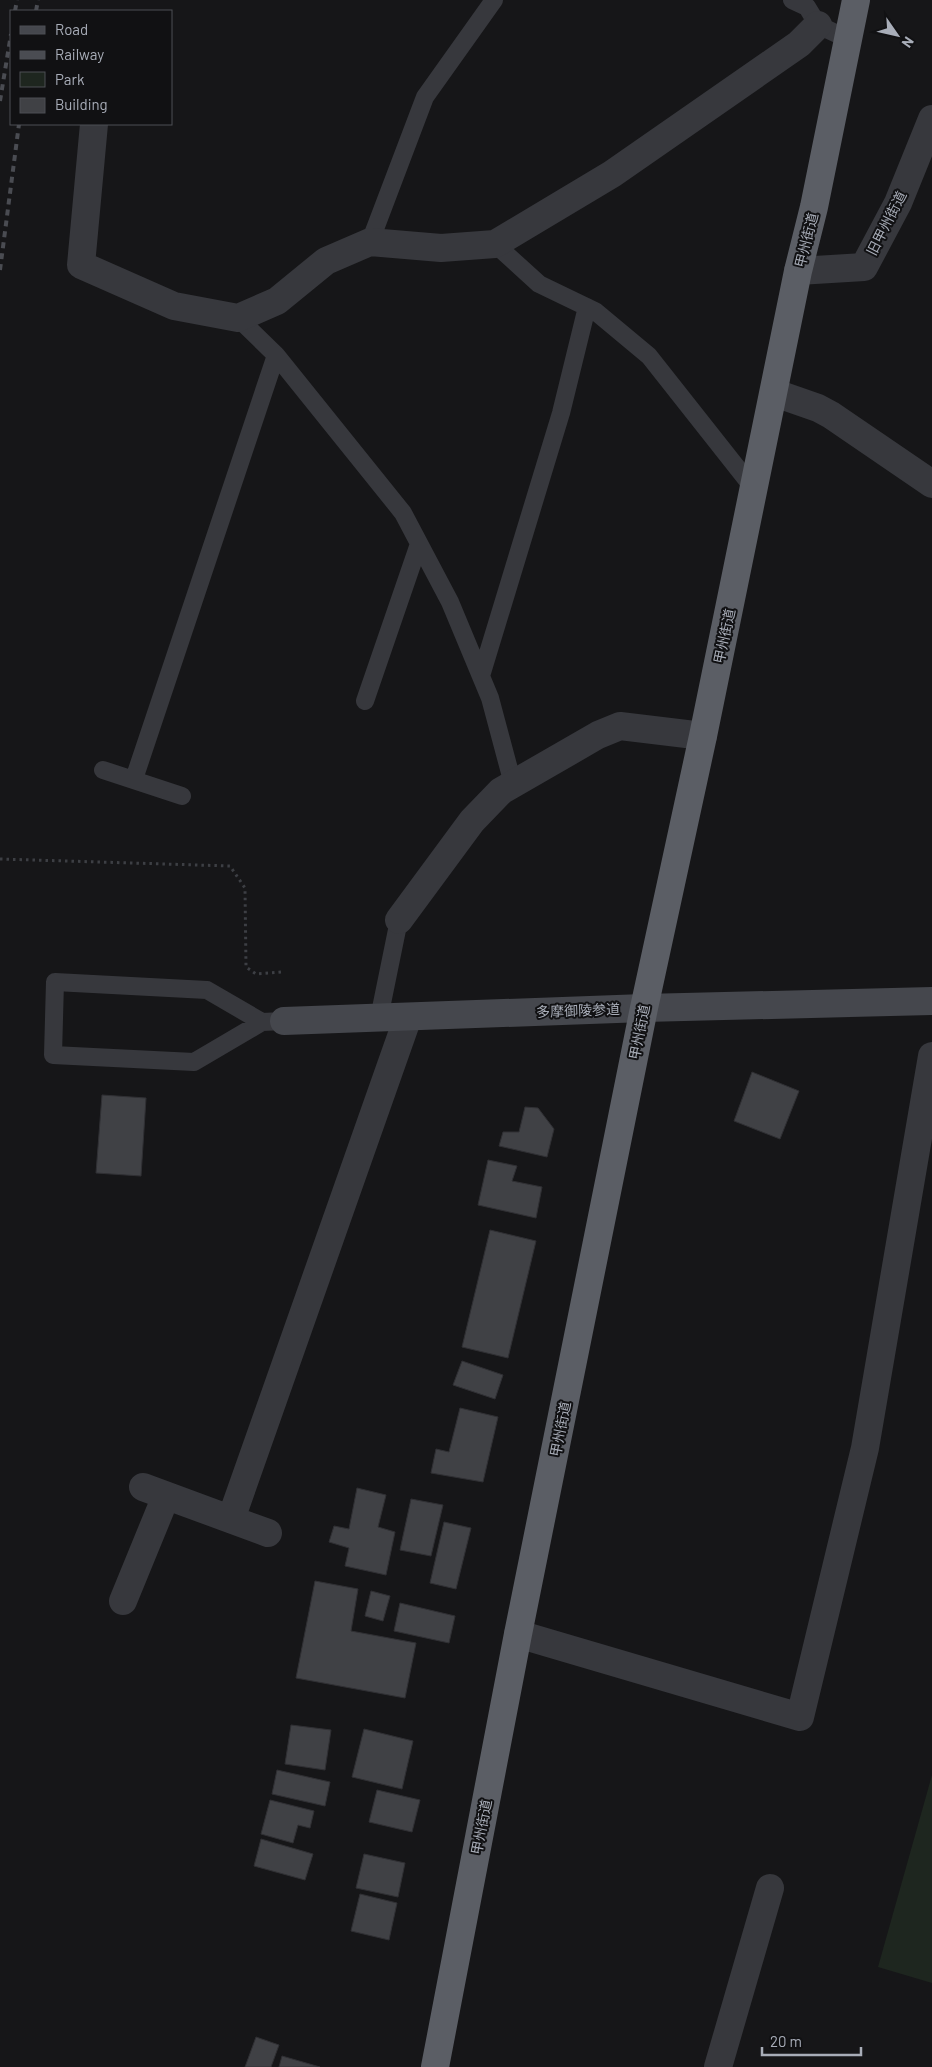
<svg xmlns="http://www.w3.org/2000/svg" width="932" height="2067" font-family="Barlow,'Noto Sans JP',sans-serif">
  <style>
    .green { fill: #1e261f }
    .building { fill: #404145; stroke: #303034 }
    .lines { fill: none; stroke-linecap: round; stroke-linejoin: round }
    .path { stroke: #3d3f44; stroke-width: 3; stroke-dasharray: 2.5 4; stroke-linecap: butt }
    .service { stroke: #37383d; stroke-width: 18 }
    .minor { stroke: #37383d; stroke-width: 28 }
    .secondary { stroke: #45474d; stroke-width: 28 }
    .trunk { stroke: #5b5e65; stroke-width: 28 }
    .rail { stroke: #4a4c52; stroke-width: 4; stroke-dasharray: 6 5; stroke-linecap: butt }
    .labels { text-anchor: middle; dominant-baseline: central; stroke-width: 4; stroke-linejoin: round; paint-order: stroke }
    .street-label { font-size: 14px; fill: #a8adb8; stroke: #111113 }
  </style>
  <rect width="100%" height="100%" fill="#161618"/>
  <path class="green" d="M932 1775V1983L878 1967Z"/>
  <path class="building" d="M752 1072 799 1091 780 1139 734 1121Z
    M102 1095 146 1098 141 1176 96 1173Z
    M525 1107 538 1108 554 1129 547 1157 499 1146 503 1132H519Z
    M488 1160 517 1166 512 1181 542 1187 536 1218 478 1205Z
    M490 1230 536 1241 508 1358 462 1347Z
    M462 1361 503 1375 495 1399 453 1385Z
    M460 1408 498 1417 483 1482 431 1473 436 1449 449 1452Z
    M357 1488 386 1495 378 1527 395 1532 386 1575 345 1566 349 1548 329 1542 334 1526 349 1529Z
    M411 1499 443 1505 431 1556 400 1550Z
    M444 1522 471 1528 456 1589 430 1583Z
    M315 1581 358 1589 351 1631 416 1643 405 1698 296 1678Z
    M371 1591 390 1596 383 1621 365 1616Z
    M400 1603 455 1616 449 1643 394 1631Z
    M291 1725 331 1730 325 1770 285 1764Z
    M364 1729 413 1741 402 1789 352 1777Z
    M277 1770 330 1782 325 1806 272 1794Z
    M377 1790 420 1800 412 1832 369 1822Z
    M270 1800 314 1811 310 1828 298 1825 293 1843 261 1834Z
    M261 1839 313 1854 305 1880 254 1866Z
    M364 1854 405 1863 398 1897 356 1888Z
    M360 1894 397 1903 389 1940 351 1931Z
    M256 2037 279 2045 271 2067H245Z
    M282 2056 320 2067H279Z"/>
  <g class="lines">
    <path class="path" d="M0 859 230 866 245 888 246 967 256 974 282 972"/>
    <path class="service" d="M792 0 807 7 818 25 848 39
      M370 242 425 97 494 0
      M495 244 539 284 595 311 649 356 754 489
      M238 318 276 355 403 513 450 602 490 698 513 784
      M481 676 561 413 587 307
      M365 701 419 544
      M103 770 182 796
      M134 779 276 355
      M379 1018 399 920
      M262 1022 207 990 55 982 53 1055 194 1062 262 1022 284 1021"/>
    <path class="minor" d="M94 124 81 265 174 306 238 318 277 301 326 261 370 242 441 248 495 244 612 174 799 44 818 25
      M798 271 864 267 898 203 932 119
      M775 393 818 408 831 415 932 484
      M399 920 472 821 501 791 598 735 620 726 703 736
      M143 1487 268 1533
      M231 1519 408 1017
      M123 1601 166 1496
      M518 1634 800 1717 865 1448 932 1056
      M718 2067 770 1888"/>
    <path class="secondary" d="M284 1021 644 1008 932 1001"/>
    <path class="trunk" d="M435 2067 518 1634 644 1008 703 736 798 271 814 207 856 0"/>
    <path class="rail" d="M15 11 17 0
      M36 11 38 0
      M0 101 11 34
      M0 270 19 124"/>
  </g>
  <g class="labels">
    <g class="street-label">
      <text transform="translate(886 223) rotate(-63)">旧甲州街道</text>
      <text transform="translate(806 240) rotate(-76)">甲州街道</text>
      <text transform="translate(724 636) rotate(-78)">甲州街道</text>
      <text transform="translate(578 1010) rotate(-2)">多摩御陵参道</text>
      <text transform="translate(639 1032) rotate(-79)">甲州街道</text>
      <text transform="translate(560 1429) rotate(-79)">甲州街道</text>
      <text transform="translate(481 1827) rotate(-79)">甲州街道</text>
    </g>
  </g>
  <rect x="10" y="10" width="162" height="115" fill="#111113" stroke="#4d4f55"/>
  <rect x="20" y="26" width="25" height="8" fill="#45474d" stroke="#4d4f55"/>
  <text x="55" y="35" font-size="15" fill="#a8adb8">Road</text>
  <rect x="20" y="51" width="25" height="8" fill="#4a4c52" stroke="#4d4f55"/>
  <text x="55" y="60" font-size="15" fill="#a8adb8">Railway</text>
  <rect x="20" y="72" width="25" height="15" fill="#1e261f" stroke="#4d4f55"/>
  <text x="55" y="85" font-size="15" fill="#a8adb8">Park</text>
  <rect x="20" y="98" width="25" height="15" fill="#404145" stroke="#4d4f55"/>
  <text x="55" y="110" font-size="15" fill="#a8adb8">Building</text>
  <g transform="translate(897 35) rotate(124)" stroke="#111113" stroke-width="4" paint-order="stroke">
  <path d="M0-4L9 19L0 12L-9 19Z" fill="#a8adb8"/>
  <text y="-8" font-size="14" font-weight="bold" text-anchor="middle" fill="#a8adb8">N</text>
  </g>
  <path d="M762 2047v8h99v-8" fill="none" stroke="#a8adb8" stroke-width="2.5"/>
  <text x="770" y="2047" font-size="15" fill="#a8adb8" stroke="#111113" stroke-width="4" paint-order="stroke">20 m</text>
</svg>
